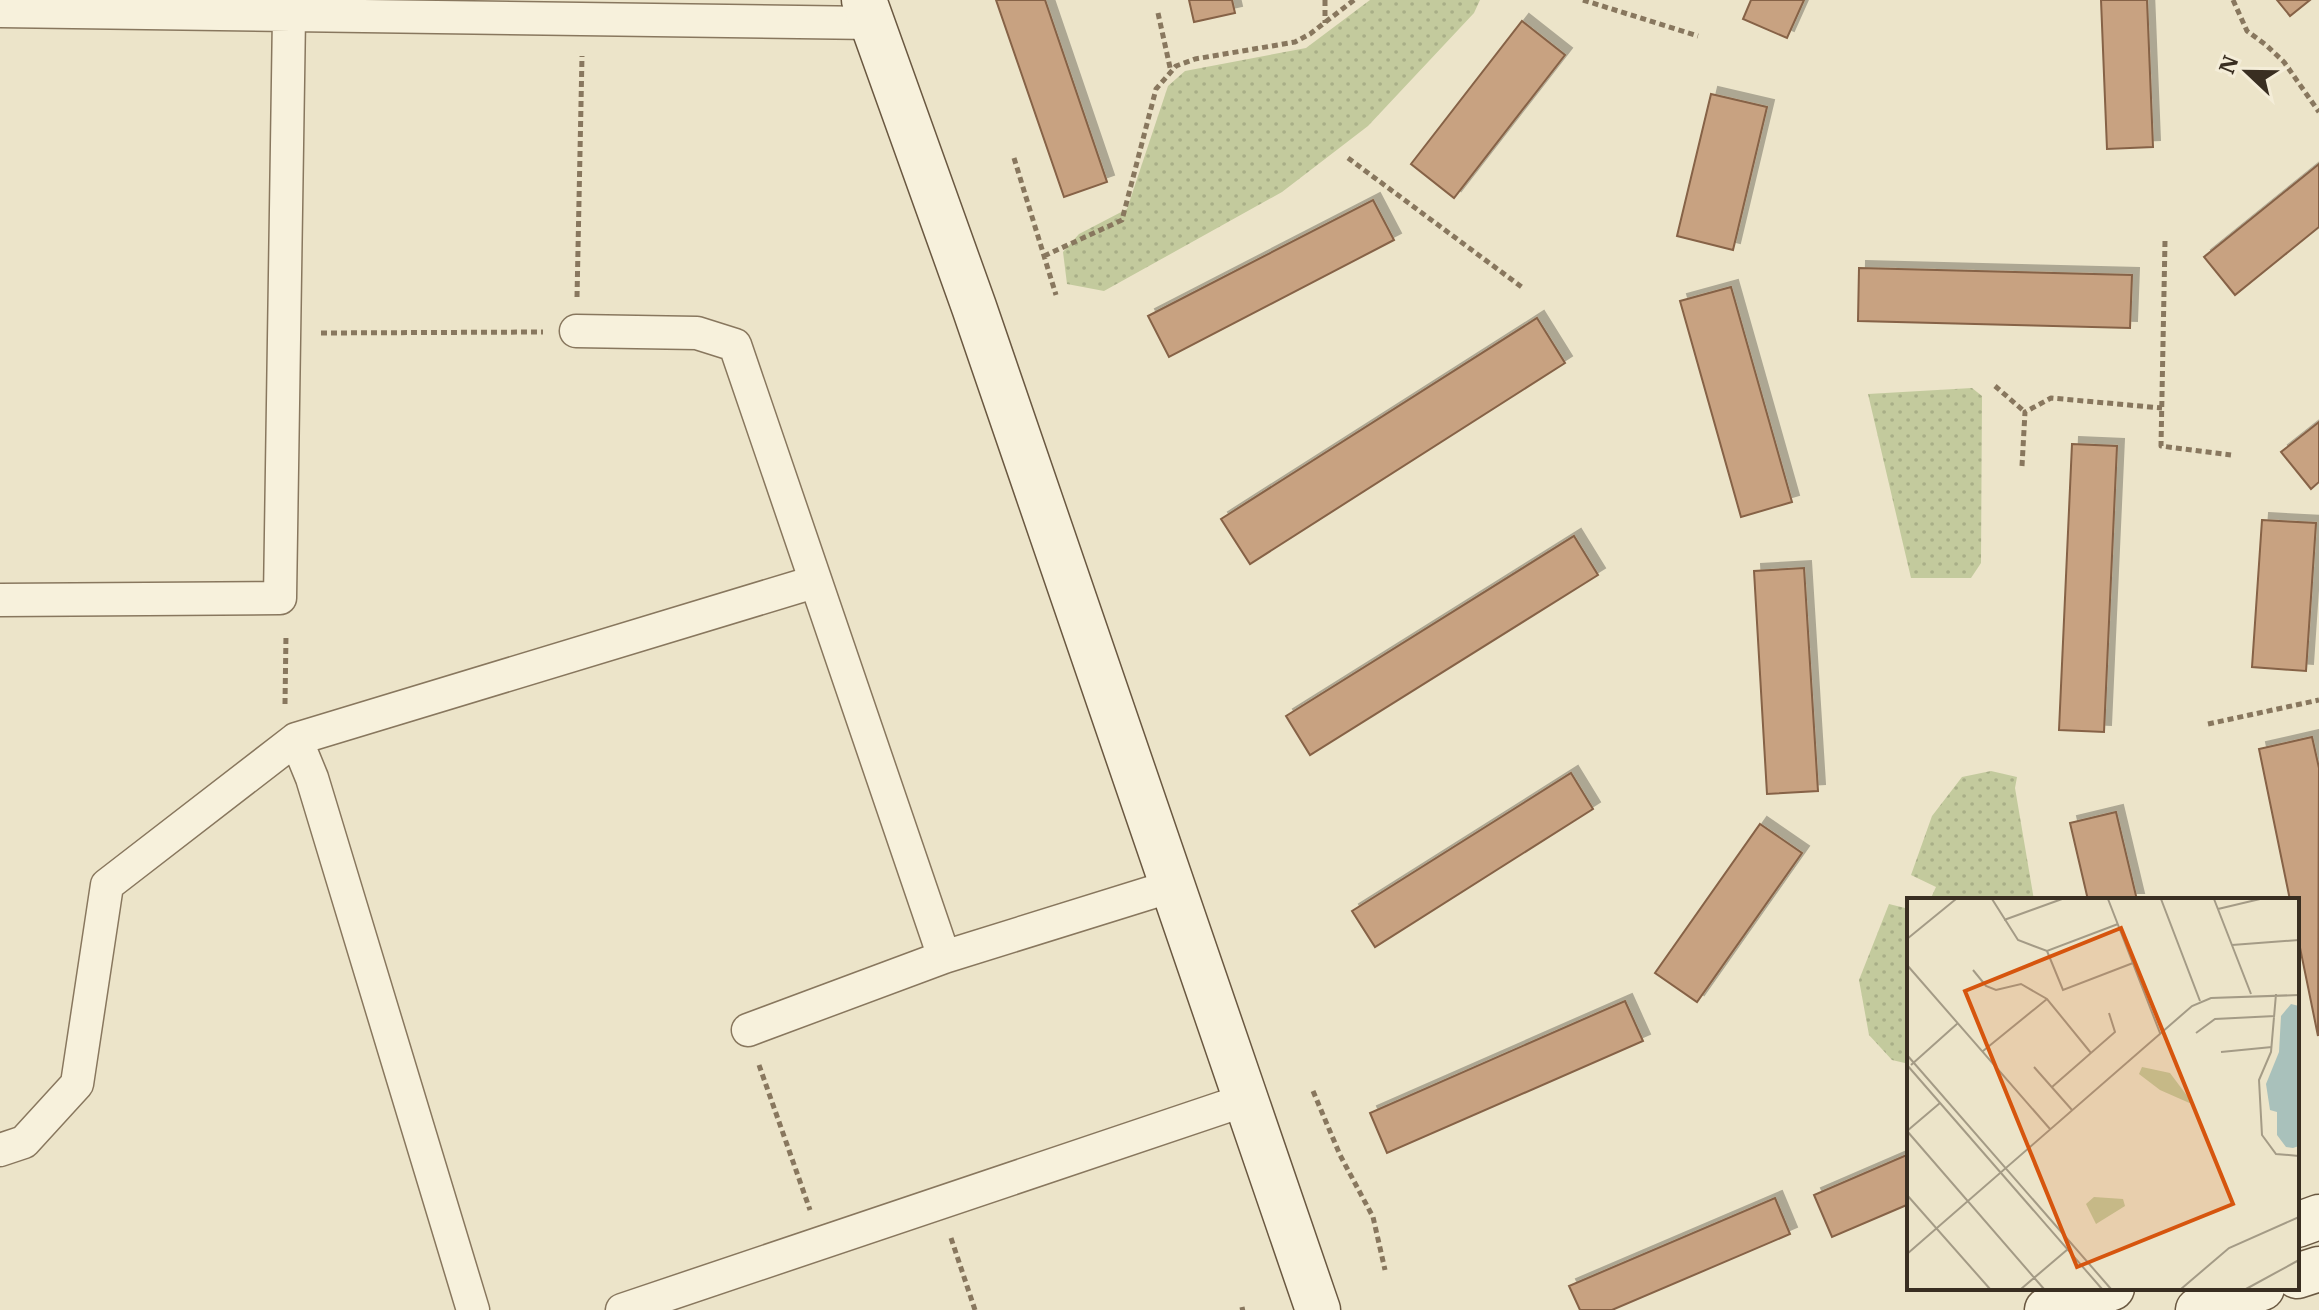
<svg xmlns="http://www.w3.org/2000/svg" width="2319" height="1310" font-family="'IBM Plex Serif',serif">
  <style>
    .grass { fill: url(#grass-dots) }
    .building { fill: #c8a281; stroke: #866246; stroke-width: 2; filter: url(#shadow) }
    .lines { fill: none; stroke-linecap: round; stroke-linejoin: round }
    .street-casing { stroke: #88775e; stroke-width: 35 }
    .secondary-casing { stroke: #6a5841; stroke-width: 47 }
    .path { stroke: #88775e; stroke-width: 5; stroke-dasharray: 6 4; stroke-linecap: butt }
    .street { stroke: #f7f1dc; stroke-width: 32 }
    .secondary { stroke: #f7f1dc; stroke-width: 44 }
    .inset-road { fill: none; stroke: #a49b86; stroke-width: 2 }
    .view { fill: #d6550e; fill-opacity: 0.15; stroke: #d6550e; stroke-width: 4 }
    .inset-edge { fill: none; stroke: #392e21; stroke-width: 4 }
  </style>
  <defs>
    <pattern id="grass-dots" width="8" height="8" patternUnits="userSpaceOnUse" patternTransform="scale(2)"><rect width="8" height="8" fill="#c3ca9d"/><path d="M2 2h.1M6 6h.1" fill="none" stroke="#a8ae87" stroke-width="1.8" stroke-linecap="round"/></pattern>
    <filter id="shadow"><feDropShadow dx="7" dy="-7" stdDeviation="0" flood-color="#0004"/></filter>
  </defs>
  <rect width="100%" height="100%" fill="#ece4c9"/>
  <path class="grass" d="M1370 0H1480L1474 13 1368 126 1282 192 1104 291 1067 284 1063 252 1079 234 1127 209 1168 86 1185 71 1306 48Z
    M1972 388 1982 396 1981 563 1971 578H1911L1868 394Z
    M1991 771 2017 777 2015 788 2034 900H1930L1936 887 1911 875 1932 816 1962 777Z
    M1889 904 1909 909V1064L1892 1060 1869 1035 1859 980Z"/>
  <path class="building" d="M996 0H1045L1107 182 1064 197Z
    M1189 0H1232L1235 13 1194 22Z
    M1751 0H1804L1787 38 1743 19Z
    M2101 0H2147L2153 147 2107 149Z
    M2277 0H2310L2290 16Z
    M1522 21 1565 55 1454 198 1411 164Z
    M1711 94 1767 107 1733 250 1677 236Z
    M2319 164V227L2235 295 2204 257Z
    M1373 200 1394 240 1169 357 1148 316Z
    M1859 268 2132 275 2130 328 1858 321Z
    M1731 287 1792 502 1741 517 1680 301Z
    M1537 318 1565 363 1250 564 1221 519Z
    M2319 422V482L2311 489 2281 452Z
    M2072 444 2117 446 2104 732 2059 730Z
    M2262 520 2316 523 2306 671 2252 667Z
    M1574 536 1598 575 1310 755 1286 716Z
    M1804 568 1818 791 1767 794 1754 571Z
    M2312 737 2319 768 2318 1036 2297 933V900H2290L2259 749Z
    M1571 773 1593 809 1375 947 1352 911Z
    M2116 812 2137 900H2088L2070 823Z
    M1760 824 1802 853 1697 1002 1655 973Z
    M1625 1001 1643 1041 1387 1153 1370 1113Z
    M1909 1154V1204L1832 1237 1814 1195Z
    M1775 1198 1790 1234 1612 1310H1580L1569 1286Z"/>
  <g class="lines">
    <defs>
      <path id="street" d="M0 11 872 23
        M576 331 697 333 735 345 944 957
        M0 600 280 598 289 16
        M296 739 312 778 473 1310
        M748 1030 944 957 1172 886
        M0 1150 24 1142 77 1084 107 885 296 739 814 582
        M622 1310 1245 1100"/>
      <path id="secondary" d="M864 0 974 307 1318 1310
        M2297 1225 2319 1217
        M2297 1276 2319 1269
        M2047 1310 2112 1288
        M2198 1310 2262 1288"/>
    </defs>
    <use href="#street" class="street-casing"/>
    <use href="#secondary" class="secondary-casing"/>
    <path class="path" d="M1325 0V23
      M1583 0 1698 36
      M2233 0 2247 31 2266 45 2284 62 2319 112
      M1158 13 1171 72
      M1014 158 1056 295
      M1348 158 1523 288
      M2165 241 2161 446 2231 455
      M1044 256 1122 220 1156 89 1176 66 1195 59 1295 42 1310 34 1354 0
      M577 297 582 56
      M321 333 543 332
      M1995 386 2025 412
      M2022 466 2025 412 2051 398 2162 408
      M285 704 286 634
      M2208 724 2319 700
      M759 1065 810 1210
      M1313 1091 1340 1155 1373 1217 1385 1270
      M951 1238 975 1310
      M1240 1310 1245 1309"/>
    <use href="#street" class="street"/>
    <use href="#secondary" class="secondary"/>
  </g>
  <g transform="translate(1907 898)">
    <rect width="392" height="392" fill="#ece4c9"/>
    <path d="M235 169 263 175 287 207 253 192 232 176ZM187 299 216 301 218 308 189 326 179 306Z" fill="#c3ca9d"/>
    <path d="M384 106 392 108V248L386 250 379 249 370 237V214L363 212 359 186 372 154 374 118Z" fill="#a9c1bb"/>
    <path class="inset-road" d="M85 1 111 42 140 53 211 26M201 1 253 135M254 1 293 103M307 1 344 96M311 11 353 1M97 22 155 1M0 41 49 1M325 47 392 42M140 53 156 92 226 65M0 67 143 231M66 72 79 88 89 92 114 86 140 101 184 155M369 96 364 154 352 182 355 237 369 256 392 258M289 135 308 121 368 118M76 153 140 101M314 154 365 149M0 157 204 391M0 167 195 391M4 167 51 125M127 169 165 212M145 189 208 134 202 115M0 233 137 391M0 233 33 205M0 297 83 391M0 356 285 108 304 100 392 97M114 391 161 351M274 391 322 350 392 319M339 391 392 362"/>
    <path class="view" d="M214 30 326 306 170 369 58 93Z"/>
    <rect width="392" height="392" class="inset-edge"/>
  </g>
  <g transform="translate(2247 72) rotate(292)" stroke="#f4edd8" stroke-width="6" paint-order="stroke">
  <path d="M0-6L14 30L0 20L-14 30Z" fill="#392e21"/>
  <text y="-12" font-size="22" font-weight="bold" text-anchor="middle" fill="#392e21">N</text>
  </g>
</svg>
